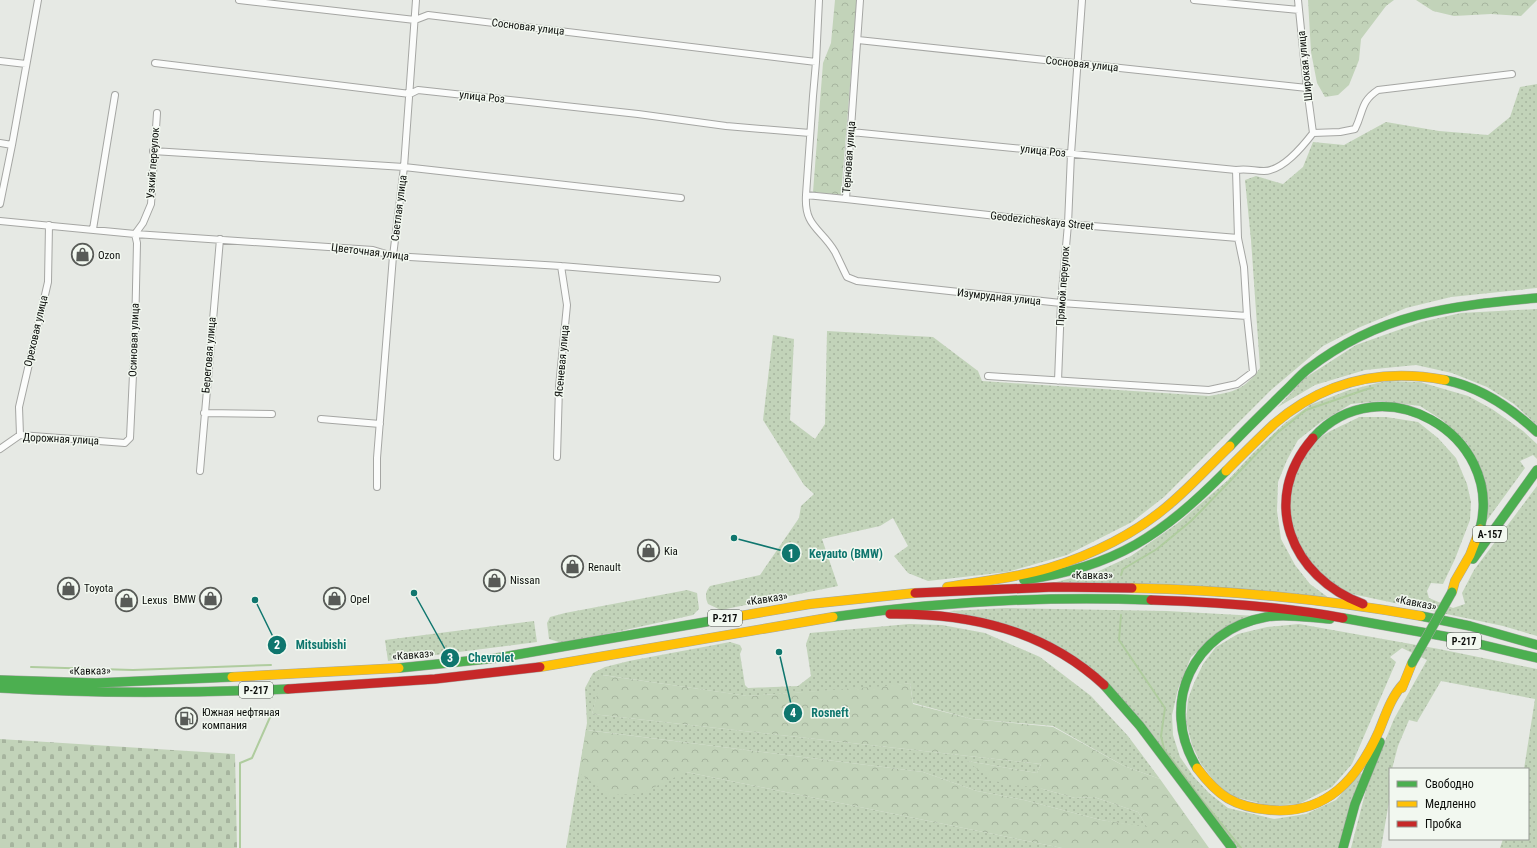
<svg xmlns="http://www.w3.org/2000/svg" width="1537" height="848" font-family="'Roboto Condensed',sans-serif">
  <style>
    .grass { fill: url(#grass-dots) }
    .forest { fill: url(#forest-crowns) }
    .cemetery { fill: url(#cemetery-stones) }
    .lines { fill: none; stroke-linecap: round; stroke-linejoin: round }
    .stream { stroke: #afcc9e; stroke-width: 2 }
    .street-casing { stroke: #a5a6a3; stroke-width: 8 }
    .fast-casing { stroke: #a5a6a3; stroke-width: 10 }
    .slow-casing { stroke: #a5a6a3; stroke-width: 10 }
    .jam-casing { stroke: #a5a6a3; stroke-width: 10 }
    .street { stroke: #fbfcfb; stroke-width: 6 }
    .fast { stroke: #4caf50; stroke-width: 9 }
    .slow { stroke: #ffc107; stroke-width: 9 }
    .jam { stroke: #c62828; stroke-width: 9 }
    .fast-bridge-casing { stroke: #a5a6a3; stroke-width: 10; stroke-linecap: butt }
    .fast-bridge { stroke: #4caf50; stroke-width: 9 }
    .labels { text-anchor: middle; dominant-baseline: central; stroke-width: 3; stroke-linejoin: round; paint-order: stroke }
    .shield { fill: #f2f8f0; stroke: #515450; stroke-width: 1 }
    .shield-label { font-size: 10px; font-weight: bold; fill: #0c0e0b }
    .street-label { font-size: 11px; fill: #0c0e0b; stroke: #f2f8f0 }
    .poi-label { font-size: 11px; fill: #0c0e0b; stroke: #f2f8f0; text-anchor: start }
    .leader { fill: none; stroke: #0f766e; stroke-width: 1.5 }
    .callout-dot { fill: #0f766e; stroke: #f2f8f0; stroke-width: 1.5 }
    .mark-label { font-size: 12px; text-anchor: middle; font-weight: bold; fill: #fff }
    .callout-label { font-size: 12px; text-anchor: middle; font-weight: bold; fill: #0f766e; stroke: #f2f8f0; stroke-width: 3; stroke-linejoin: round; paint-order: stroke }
  </style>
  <defs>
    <pattern id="grass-dots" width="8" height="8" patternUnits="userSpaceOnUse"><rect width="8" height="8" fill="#c2d3b9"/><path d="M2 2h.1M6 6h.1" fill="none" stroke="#a6b49e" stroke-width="1.8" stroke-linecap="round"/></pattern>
    <pattern id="forest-crowns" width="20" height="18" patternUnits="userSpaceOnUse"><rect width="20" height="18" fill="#c2d3b9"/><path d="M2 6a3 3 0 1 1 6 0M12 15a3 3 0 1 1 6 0" fill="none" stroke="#a6b49e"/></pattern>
    <pattern id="cemetery-stones" width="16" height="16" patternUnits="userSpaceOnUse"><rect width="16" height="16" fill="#c2d3b9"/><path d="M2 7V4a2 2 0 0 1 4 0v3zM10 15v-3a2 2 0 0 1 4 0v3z" fill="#a6b49e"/></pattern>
  </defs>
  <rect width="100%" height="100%" fill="#e6e9e4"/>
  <path class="grass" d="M1537 84V288L1451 297 1406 308 1358 328 1323 346 1271 390 1164 497 1132 522 1067 555 1007 572 928 581 908 573 894 556 908 546 893 518 880 526 822 539 838 586 721 610 708 604C705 597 705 592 710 586L760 575 799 518 801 506 814 494 804 485 763 420 773 335 794 339 790 420 815 439 825 424 827 331 933 337 978 371 982 381 1209 396C1234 392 1244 390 1260 368L1251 240 1245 180 1256 176 1283 184 1303 167 1313 142 1344 145 1386 122 1439 131 1488 135 1510 117 1520 87Z
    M1537 309V425L1514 404 1487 387 1452 373 1416 365 1365 370 1315 385 1278 407 1305 378 1356 345 1421 322 1461 313Z
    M1386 381 1420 382 1468 396 1492 409 1523 431 1537 444V459L1533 455 1520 461 1525 468 1485 523 1488 501 1481 475 1467 443 1442 420 1420 406 1381 401 1351 404 1321 422 1298 440 1287 460 1278 482 1277 511 1281 539 1295 565 1310 584 1329 598 1173 585 1056 582 1099 571 1131 556 1178 523 1228 480 1253 453 1285 423 1310 405 1349 390Z
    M1359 417H1386L1418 422 1438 438 1456 458 1467 484 1471 502 1470 520 1455 559 1443 584 1431 583 1427 591 1429 598 1453 608 1465 604 1462 593 1474 570 1537 486V636L1503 626 1352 594C1336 586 1319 577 1307 563 1291 545 1284 508 1290 485 1294 471 1309 449 1319 439 1327 431 1349 423 1359 417Z
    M687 590 697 593 699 609 693 615 571 642H559L549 639 547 623 550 617 565 613Z
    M1006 608 1167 611 1257 616 1214 637 1191 657 1178 689 1172 715 1173 735 1180 757 1194 777 1209 793 1228 808 1274 819 1306 814 1336 800 1360 773 1363 774 1341 848H1236L1090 667 1004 624 949 611Z
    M534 621 537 642 388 661 385 640Z
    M909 624 942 625 985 633 1040 657 1091 696 1128 736 1160 779 1124 766 1053 726 972 719 913 703 910 683 885 687 747 696 603 675 592 714 1041 764 1037 773 967 761 1043 789 1075 798 1094 797 1138 812 1148 828 1101 820 1024 800 977 791 923 772 587 730 686 772 1062 848H566L587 723 585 688 593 673 605 667 629 661 730 642 740 645 742 649 740 654 745 685 748 688 798 686 811 676 806 644 810 633Z
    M1299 624 1439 649 1537 669V848H1500L1503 839H1528V769H1524L1535 699 1441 681 1417 722 1409 720 1398 746 1392 769H1390V796L1381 848H1351L1368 782 1394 719 1427 660 1402 648 1390 657 1396 662 1352 764 1332 787 1299 804 1271 806 1231 796 1215 782 1201 764 1192 745 1186 721 1188 699 1194 683 1203 664 1216 647 1238 634 1267 627Z"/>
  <path class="forest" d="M835 0H857L841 195 813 192 823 63 831 43Z
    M1308 0H1394L1386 6 1361 39 1359 60 1349 85 1338 95 1325 97 1317 83 1311 52Z
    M1416 0H1537L1521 16 1491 14 1454 16 1433 11Z
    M602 675 748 696 886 686 910 683 913 704 972 719 1053 727 1124 766 1160 779 1209 848H1062L686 772 640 794 609 795 579 773 586 730 923 772 977 791 1024 800 1101 820 1147 827 1138 812 1094 797 1075 798 1043 789 993 781 967 761 1037 773 1041 764 592 714Z"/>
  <path class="cemetery" d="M0 739 235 754 237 848H0Z"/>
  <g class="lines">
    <path class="stream" d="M1121 575 1123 569 1157 549 1191 521 1277 433 1306 410 1367 389 1373 388
      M1121 615 1119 640 1165 708 1161 736 1164 749 1202 800 1241 848
      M31 667 133 670 271 665
      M240 848V763L252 758 271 715"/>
    <defs>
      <path id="street" d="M239 0 415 20 428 15 816 62
        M819 0 816 62 813 96 806 195 846 199 860 0
        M1194 0 1299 10
        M1298 0 1307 88 1313 133
        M858 40 1307 88
        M0 61 26 64
        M155 63 410 94 418 90 638 114 726 126 810 133
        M851 132 1236 170
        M0 143 12 145
        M153 151 404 167 681 198
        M806 195C804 227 821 228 835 252 839 260 843 269 847 277L857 281 1061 303 1247 316
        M846 199 1068 224 1238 238
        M0 204 12 145 38 0
        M0 221 135 234 373 250 393 256 561 266 717 279
        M93 229 115 95
        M988 376 1209 390 1237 384 1253 372 1247 316 1244 267 1238 238 1236 170C1247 168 1254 171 1264 171 1283 171 1303 146 1313 133L1340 132 1355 129C1364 111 1360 102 1378 90L1512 74
        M1058 381 1061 303 1068 224 1071 154 1082 0
        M204 413 272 414
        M321 419 380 424
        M20 435 19 407 48 282 49 225
        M0 449 20 435 125 443 130 438 135 332 137 243 135 234 143 223 151 204 157 113
        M557 457 559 387 567 305 561 266
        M200 471 220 239
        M377 487V458L393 256 404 167 416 0"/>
      <path id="fast" d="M1445 380C1481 387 1511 408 1537 432
        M1313 438C1380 363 1505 434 1480 529
        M1230 446C1247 428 1265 411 1282 394 1291 386 1299 376 1308 369 1380 313 1450 306 1537 298
        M1473 559 1537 470
        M1024 580C1116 567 1162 535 1226 471
        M1421 616 1470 626 1537 645
        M833 617C938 602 1045 596 1151 600
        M1343 618 1454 638 1537 658
        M399 668 497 658 717 620
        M0 680 96 683 232 677
        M1104 685 1140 726 1232 848
        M0 688C96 694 192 693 288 689
        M1197 768C1158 704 1193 630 1266 617 1287 613 1309 618 1330 619
        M1343 848 1355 804 1380 742"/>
      <path id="slow" d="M1226 471C1242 455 1258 439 1274 424 1324 381 1382 368 1445 380
        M947 587C981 581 1016 578 1049 568 1092 555 1137 533 1171 503 1192 485 1210 465 1230 446
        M1132 588C1229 590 1325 599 1421 616
        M1452 592 1455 581 1470 555 1480 529
        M717 620 810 604 915 593
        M540 667 833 617
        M232 677 399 668
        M1402 688 1412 663
        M1197 768C1218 796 1234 807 1270 810 1327 815 1358 778 1379 731 1386 714 1391 697 1404 683"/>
      <path id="jam" d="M1313 438C1259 500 1291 577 1363 604
        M915 593 1054 587 1132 588
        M1151 600C1215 602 1280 606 1343 618
        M890 614C970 613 1044 630 1104 685
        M288 689 435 679 540 667"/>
    </defs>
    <use href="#street" class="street-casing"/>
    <use href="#fast" class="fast-casing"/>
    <use href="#slow" class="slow-casing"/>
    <use href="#jam" class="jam-casing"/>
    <use href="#street" class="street"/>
    <use href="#fast" class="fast"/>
    <use href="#slow" class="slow"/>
    <use href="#jam" class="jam"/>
    <defs>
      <path id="fast-bridge" d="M1412 663 1452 592"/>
    </defs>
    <use href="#fast-bridge" class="fast-bridge-casing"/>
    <use href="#fast-bridge" class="fast-bridge"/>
  </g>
  <defs>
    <symbol id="shop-ring" viewBox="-11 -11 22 22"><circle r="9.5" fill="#f2f8f0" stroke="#585b57" stroke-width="1.5"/><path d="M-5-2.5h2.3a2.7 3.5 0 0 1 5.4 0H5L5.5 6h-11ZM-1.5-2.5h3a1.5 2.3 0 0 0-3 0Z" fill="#585b57"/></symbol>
    <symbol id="fuel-ring" viewBox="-11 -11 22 22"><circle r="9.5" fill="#f2f8f0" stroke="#585b57" stroke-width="1.5"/><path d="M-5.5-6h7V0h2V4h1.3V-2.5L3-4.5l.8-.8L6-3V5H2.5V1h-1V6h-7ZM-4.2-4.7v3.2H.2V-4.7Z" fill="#585b57"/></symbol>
  </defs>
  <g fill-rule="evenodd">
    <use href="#shop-ring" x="70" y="242" width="25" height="25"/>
    <use href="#shop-ring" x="636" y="538" width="25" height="25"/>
    <use href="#shop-ring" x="560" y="554" width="25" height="25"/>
    <use href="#shop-ring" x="482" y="568" width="25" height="25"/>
    <use href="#shop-ring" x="56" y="576" width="25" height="25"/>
    <use href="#shop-ring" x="198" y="586" width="25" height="25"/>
    <use href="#shop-ring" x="322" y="586" width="25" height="25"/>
    <use href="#shop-ring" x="114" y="588" width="25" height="25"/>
    <use href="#fuel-ring" x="174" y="706" width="25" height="25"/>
  </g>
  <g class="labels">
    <g class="shield">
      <rect x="1473" y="526" width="34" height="16" rx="3"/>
      <rect x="708" y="610" width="34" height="16" rx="3"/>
      <rect x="1447" y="633" width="34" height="16" rx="3"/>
      <rect x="239" y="682" width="34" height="16" rx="3"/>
    </g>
    <g class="shield-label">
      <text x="1490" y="534">А-157</text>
      <text x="725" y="618">Р-217</text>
      <text x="1464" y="641">Р-217</text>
      <text x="256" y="690">Р-217</text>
    </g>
    <g class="street-label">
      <text transform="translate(528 27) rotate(7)">Сосновая улица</text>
      <text transform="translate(1082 64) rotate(6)">Сосновая улица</text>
      <text transform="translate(1305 66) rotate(-96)">Широкая улица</text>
      <text transform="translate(482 97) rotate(6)">улица Роз</text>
      <text transform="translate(1043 151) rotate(6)">улица Роз</text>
      <text transform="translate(849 157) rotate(-86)">Терновая улица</text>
      <text transform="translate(153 163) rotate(-86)">Узкий переулок</text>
      <text transform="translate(399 208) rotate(-83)">Светлая улица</text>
      <text transform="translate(1042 221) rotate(6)">Geodezicheskaya Street</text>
      <text transform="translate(370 252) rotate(7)">Цветочная улица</text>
      <text transform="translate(1063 286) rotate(-86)">Прямой переулок</text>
      <text transform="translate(999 297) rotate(6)">Изумрудная улица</text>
      <text transform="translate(36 331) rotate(-77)">Ореховая улица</text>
      <text transform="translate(134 340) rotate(-88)">Осиновая улица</text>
      <text transform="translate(209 355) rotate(-85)">Береговая улица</text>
      <text transform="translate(562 361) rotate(-85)">Ясеневая улица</text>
      <text transform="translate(61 439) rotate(3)">Дорожная улица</text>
      <text x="1092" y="575">«Кавказ»</text>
      <text transform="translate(767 599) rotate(-9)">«Кавказ»</text>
      <text transform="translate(1416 603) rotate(11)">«Кавказ»</text>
      <text transform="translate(413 655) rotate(-5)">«Кавказ»</text>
      <text transform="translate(90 671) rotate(-1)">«Кавказ»</text>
    </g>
    <g class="poi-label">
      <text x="98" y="255">Ozon</text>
      <text x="664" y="551">Kia</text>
      <text x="588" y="567">Renault</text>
      <text x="510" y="580">Nissan</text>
      <text x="84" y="588">Toyota</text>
      <text x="196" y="599" text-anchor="end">BMW</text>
      <text x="350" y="599">Opel</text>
      <text x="142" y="600">Lexus</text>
      <text x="202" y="712">Южная нефтяная<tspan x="202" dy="13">компания</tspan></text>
    </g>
  </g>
  <path class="leader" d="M734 538L791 553M255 600L277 645M414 593L450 658M779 652L793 713"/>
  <g class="callout-dot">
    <circle cx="734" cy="538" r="4"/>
    <circle cx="255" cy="600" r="4"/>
    <circle cx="414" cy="593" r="4"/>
    <circle cx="779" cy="652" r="4"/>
    <circle cx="791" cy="553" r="10"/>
    <circle cx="277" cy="645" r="10"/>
    <circle cx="450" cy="658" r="10"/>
    <circle cx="793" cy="713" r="10"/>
  </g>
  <g class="mark-label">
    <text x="791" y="558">1</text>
    <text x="277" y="649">2</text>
    <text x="450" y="662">3</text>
    <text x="793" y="717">4</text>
  </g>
  <g class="callout-label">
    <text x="846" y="558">Keyauto (BMW)</text>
    <text x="321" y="649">Mitsubishi</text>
    <text x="491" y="662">Chevrolet</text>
    <text x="830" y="717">Rosneft</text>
  </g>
  <rect x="1389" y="768" width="140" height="72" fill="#f2f8f0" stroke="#969a94"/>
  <rect x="1397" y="781" width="20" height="6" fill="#4caf50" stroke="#969a94"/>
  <text x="1425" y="788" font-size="12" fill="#0c0e0b">Свободно</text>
  <rect x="1397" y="801" width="20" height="6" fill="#ffc107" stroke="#969a94"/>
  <text x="1425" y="808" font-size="12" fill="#0c0e0b">Медленно</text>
  <rect x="1397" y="821" width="20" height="6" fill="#c62828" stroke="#969a94"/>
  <text x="1425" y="828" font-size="12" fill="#0c0e0b">Пробка</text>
</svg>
